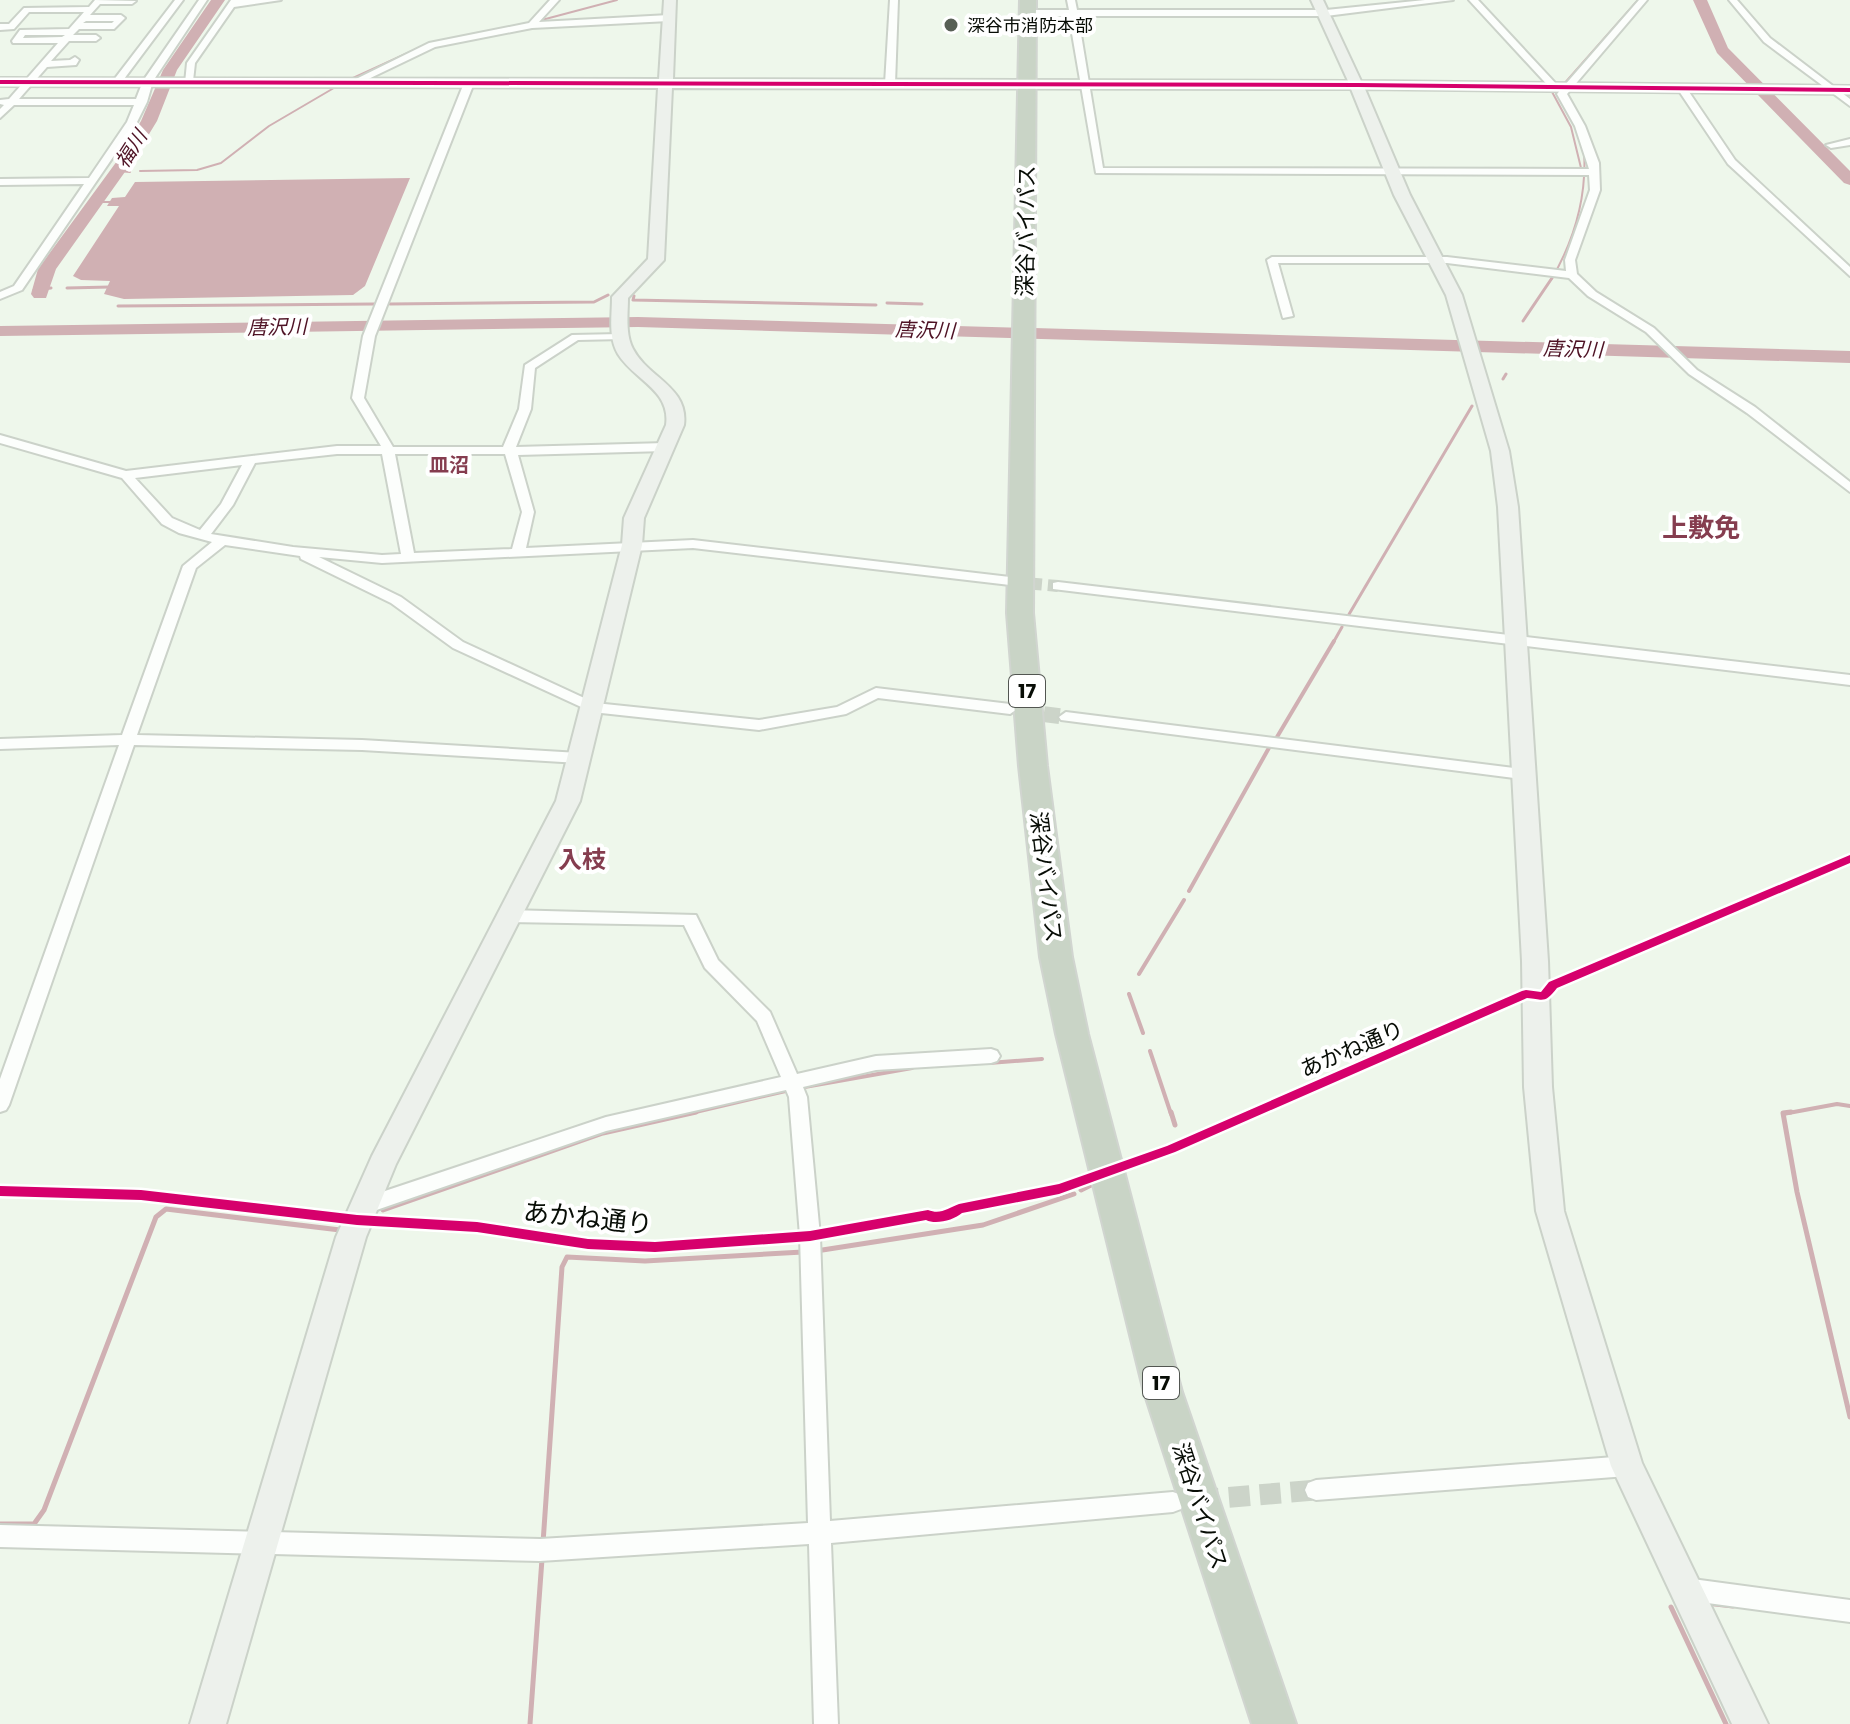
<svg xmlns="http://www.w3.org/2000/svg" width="1850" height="1724" font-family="Poppins,'Noto Sans JP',sans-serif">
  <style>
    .water { fill: #d0b0b3 }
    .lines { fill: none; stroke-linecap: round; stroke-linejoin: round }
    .stream-far3 { stroke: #d0b0b3; stroke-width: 2 }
    .stream-far2 { stroke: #d0b0b3; stroke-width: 3 }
    .stream-far1 { stroke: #d0b0b3; stroke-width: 4 }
    .stream { stroke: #d0b0b3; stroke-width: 5 }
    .river { fill: #d0b0b3; fill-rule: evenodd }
    .street-tunnel-far2 { stroke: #ccd4c9; stroke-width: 12; stroke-dasharray: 12 6; stroke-linecap: butt }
    .street-tunnel-far1 { stroke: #ccd4c9; stroke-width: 16; stroke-dasharray: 16 8; stroke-linecap: butt }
    .street-tunnel { stroke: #ccd4c9; stroke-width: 21; stroke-dasharray: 21 10; stroke-linecap: butt }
    .street-casing { stroke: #cbd2c9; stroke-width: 4 }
    .secondary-casing { stroke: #cbd2c9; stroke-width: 4 }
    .highway-casing { stroke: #d1d5d0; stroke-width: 4 }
    .street { fill: #fcfefc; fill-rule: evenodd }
    .secondary { fill: #edf1ec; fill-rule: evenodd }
    .highway { fill: #c9d4c6; fill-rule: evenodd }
    .cycleway-casing { stroke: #fff; stroke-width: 5 }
    .cycleway { fill: #d6006c; fill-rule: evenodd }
    .poi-dot { fill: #585f56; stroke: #fff; stroke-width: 3 }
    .labels { text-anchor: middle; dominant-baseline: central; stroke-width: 8; stroke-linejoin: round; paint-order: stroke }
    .far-poi-label { font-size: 18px; fill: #080d06; stroke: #fff; text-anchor: start }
    .far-water-label { font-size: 20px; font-style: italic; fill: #4e1224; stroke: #fff }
    .far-neighbourhood-label { font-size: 20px; font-weight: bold; fill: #853d4f; stroke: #fff }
    .shield { fill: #fff; stroke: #525651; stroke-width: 2 }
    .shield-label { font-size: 20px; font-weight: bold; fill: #080d06 }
    .street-label { font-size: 22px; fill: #080d06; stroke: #fff }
    .neighbourhood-label { font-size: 24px; font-weight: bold; fill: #853d4f; stroke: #fff }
    .quarter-label { font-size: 26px; font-weight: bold; fill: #853d4f; stroke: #fff }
    .near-street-label { font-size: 26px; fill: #080d06; stroke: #fff }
  </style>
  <rect width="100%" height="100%" fill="#eef7eb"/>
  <path class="water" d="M410 178 365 286 353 295 124 299 104 294 110 281 81 280 73 276 119 206H107L112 198 125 197 135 182Z"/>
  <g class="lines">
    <path class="stream-far3" d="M538 21 617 0
      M435 42 516 26
      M353 78 423 46
      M1563 85 1638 0
      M1551 90 1571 127 1582 172
      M118 171 130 172
      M140 171 197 170 221 163 269 126 339 85
      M97 202H115
      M1551 280C1574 241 1587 196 1584 150"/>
    <path class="stream-far2" d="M67 288 110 287
      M34 290 51 288
      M634 296 633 300 876 305
      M887 303 922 304
      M390 304 594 302 608 295
      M118 306 374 304
      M1523 321 1552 278
      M1503 379 1506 374
      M1348 616 1472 406
      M1333 643 1342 627"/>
    <path class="stream-far1" d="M1277 737 1334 641
      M1189 891 1270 746
      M1139 974 1184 900
      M1129 994 1143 1033
      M1150 1051 1171 1114
      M989 1063 1042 1059
      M799 1088 912 1068
      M687 1114 790 1090
      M1783 1114 1837 1104 1850 1106"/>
    <path class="stream" d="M1171 1112 1175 1125
      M1791 1112 1783 1113 1797 1192 1850 1417
      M1081 1190 1091 1185
      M383 1210 603 1133 696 1112
      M816 1251 983 1225 1074 1194
      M0 1524H34L44 1510 156 1217 166 1209 340 1230
      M543 1543 562 1267 567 1257 645 1261 803 1252
      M1706 1603 1733 1606
      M1671 1607 1726 1724
      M530 1724 542 1559"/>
    <path class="river" d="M211 0H225L177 70 157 121 132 162 56 269 46 298H34L31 294 38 269 117 161 141 121 163 70Z
      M1693 0H1707L1728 48 1850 171V185L1844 183 1717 53Z
      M638 317 1850 351V363L638 327 0 336V326Z"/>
    <path class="street-tunnel-far2" d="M1012 582 1058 586"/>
    <path class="street-tunnel-far1" d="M1020 711 1066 717"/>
    <path class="street-tunnel" d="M1198 1500 1316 1490"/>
    <defs>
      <path id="street" d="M95 0 136 1 132 4H100L90 15H121L125 18 114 29H79L73 35H96L100 38 96 41H69L51 61 70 60 75 57 79 60 76 65 47 67 19 99H136L143 81 199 0H207L153 81 147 102 137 122 22 290 0 299V292L14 286 84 184 0 185V179L89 178 127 122 134 105H14L0 118V109L4 105 0 104V100L9 99 58 43H13L12 41 20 30 69 29 84 12H29L14 29 0 30V24H9L24 8 89 7ZM86 21H114L112 23H83ZM25 35H65L62 37 23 38Z
        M175 0H183L121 83H115L113 81Z
        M231 0H281L234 7 195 63 193 81 185 83 187 63Z
        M550 0H559L539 22 669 15 673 18 669 21 532 28 435 47 360 83 352 81 429 43 529 23Z
        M890 0H898L895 84 890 87 885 84Z
        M1067 0H1075L1077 10H1326L1425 0H1453L1326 16H1078L1103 168 1589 169 1575 126 1557 94 1639 0H1647L1567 94 1585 126 1599 163 1600 190 1575 260 1577 274 1596 292 1654 328 1697 370 1755 407 1850 482V492L1747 413 1689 374 1646 332 1588 296 1569 278 1447 263H1278L1293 316 1283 318 1267 260 1272 257H1447L1566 271 1565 260 1590 190 1589 175 1096 173 1069 16H1028L1024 13 1028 10H1069Z
        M1469 0H1478L1559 87V91H1553Z
        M1729 0H1737L1770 38 1850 99V106L1764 42Z
        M469 80 474 83 375 336 364 398 393 447H503L519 409 525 365 572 335 620 334 626 337 624 339 578 340 535 368 531 409 516 447 666 443 672 447 666 451 518 455 534 512 526 548 693 540 1010 577 1017 581 1010 585 693 548 382 563 319 557 401 597 463 642 595 703 759 720 837 707 876 688 1010 704 1017 709 1010 714 878 698 846 714 759 730 592 712 453 648 391 603 301 559 300 556 225 545 196 568 137 735 362 740 579 753 587 758 579 763 362 750 134 745 9 1105 6 1110 0 1112V1079L119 745 0 749V739L122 735 183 566 212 542 179 533 162 524 122 478 0 443V435L126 471 337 446H381L352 398 363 336 464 83ZM337 454H382L401 554 382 555 293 547 211 534 233 505 255 463ZM395 454H505L522 512 512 549 414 553ZM242 465 221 504 200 530 172 518 135 478Z
        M1681 89H1687L1735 160 1850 267V276L1728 164 1679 91Z
        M1850 139V145L1831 148 1826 145Z
        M1058 582 1850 675V685L1053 589V583Z
        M1066 712 1522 769 1530 774 1522 779 1061 720 1059 717Z
        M508 910 696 915 718 960 770 1012 797 1074 876 1056 991 1049 997 1051 1000 1056 997 1061 991 1063 876 1070 803 1087 807 1097 820 1236 830 1521 1173 1492 1181 1495 1184 1502 1181 1509 1173 1512 831 1543 838 1724H814L809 1544 540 1561 0 1547V1525L540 1539 808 1523 800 1236 789 1097 786 1090 606 1131 362 1215 355 1213 352 1207 355 1201 606 1117 781 1077 757 1021 705 968 684 925 508 922 502 920 500 916 502 912Z
        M1627 1456 1635 1459 1638 1466 1635 1473 1627 1476 1316 1500 1308 1497 1305 1490 1308 1483 1316 1480Z
        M1685 1578 1850 1600V1622L1685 1600 1677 1597 1674 1589 1677 1581Z"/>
      <path id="secondary" d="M664 0H676L673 79 1348 81 1311 0H1323L1361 81 1850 86V94L1365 89 1410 195 1462 295 1509 451 1518 507 1548 961 1552 1087 1564 1211 1642 1463 1768 1724H1732L1611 1466 1536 1211 1524 1087 1522 961 1498 507 1491 451 1446 295 1394 195 1351 89 672 88 664 260 628 298C628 314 625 334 633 349 648 378 689 387 684 425L644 518 642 545 580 801 396 1164 366 1237 226 1724H190L336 1237 372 1156 556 801 622 545 624 518 666 425C671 390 634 380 618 354 608 337 612 316 612 297L648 259 658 88 0 86V78L659 79Z"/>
      <path id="highway" d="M1020 0H1036L1033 613 1047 766 1072 957 1088 1034 1182 1392 1296 1724H1252L1144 1392 1056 1034 1040 957 1019 766 1007 613Z"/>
    </defs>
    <use href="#street" class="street-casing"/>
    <use href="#secondary" class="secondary-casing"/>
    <use href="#highway" class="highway-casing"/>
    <use href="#street" class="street"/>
    <use href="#secondary" class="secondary"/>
    <use href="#highway" class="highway"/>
    <defs>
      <path id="cycleway" d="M0 80 1358 83 1850 88V92L1358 87 0 84Z
        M1850 855V863L1557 988C1545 1003 1545 1000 1527 998L1175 1152 1059 1194 962 1213C954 1220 936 1225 926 1220L810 1241 655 1252 588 1249 477 1232 357 1225 141 1200 0 1196V1186L141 1190 357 1215 477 1222 588 1239 655 1242 810 1231 928 1210C941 1215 948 1208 959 1204L1059 1184 1167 1146 1522 991 1526 990 1541 992 1549 982Z"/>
    </defs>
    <use href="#cycleway" class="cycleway-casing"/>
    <use href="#cycleway" class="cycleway"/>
  </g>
  <circle class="poi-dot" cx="951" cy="25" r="8"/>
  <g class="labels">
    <g class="far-poi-label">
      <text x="967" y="25">深谷市消防本部</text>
    </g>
    <g class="far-water-label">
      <text transform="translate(131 149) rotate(-57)">福川</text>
      <text transform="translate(277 327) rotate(-1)">唐沢川</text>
      <text transform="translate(925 330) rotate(2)">唐沢川</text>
      <text transform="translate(1573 349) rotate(2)">唐沢川</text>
    </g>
    <g class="far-neighbourhood-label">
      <text x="449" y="465">皿沼</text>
    </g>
    <g class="shield">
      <rect x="1009" y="675" width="36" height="32" rx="6"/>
      <rect x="1143" y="1367" width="36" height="32" rx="6"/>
    </g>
    <g class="shield-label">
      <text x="1027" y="691">17</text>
      <text x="1161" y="1383">17</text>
    </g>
    <g class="street-label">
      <text transform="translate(1026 231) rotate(-89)">深谷バイパス</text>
      <text transform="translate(1046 877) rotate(83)">深谷バイパス</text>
      <text transform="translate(1352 1049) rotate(-23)">あかね通り</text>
      <text transform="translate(1200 1506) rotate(72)">深谷バイパス</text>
    </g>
    <g class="neighbourhood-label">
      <text x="582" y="859">入枝</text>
    </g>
    <g class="quarter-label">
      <text x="1701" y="528">上敷免</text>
    </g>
    <g class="near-street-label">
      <text transform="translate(588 1218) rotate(6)">あかね通り</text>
    </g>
  </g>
</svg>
